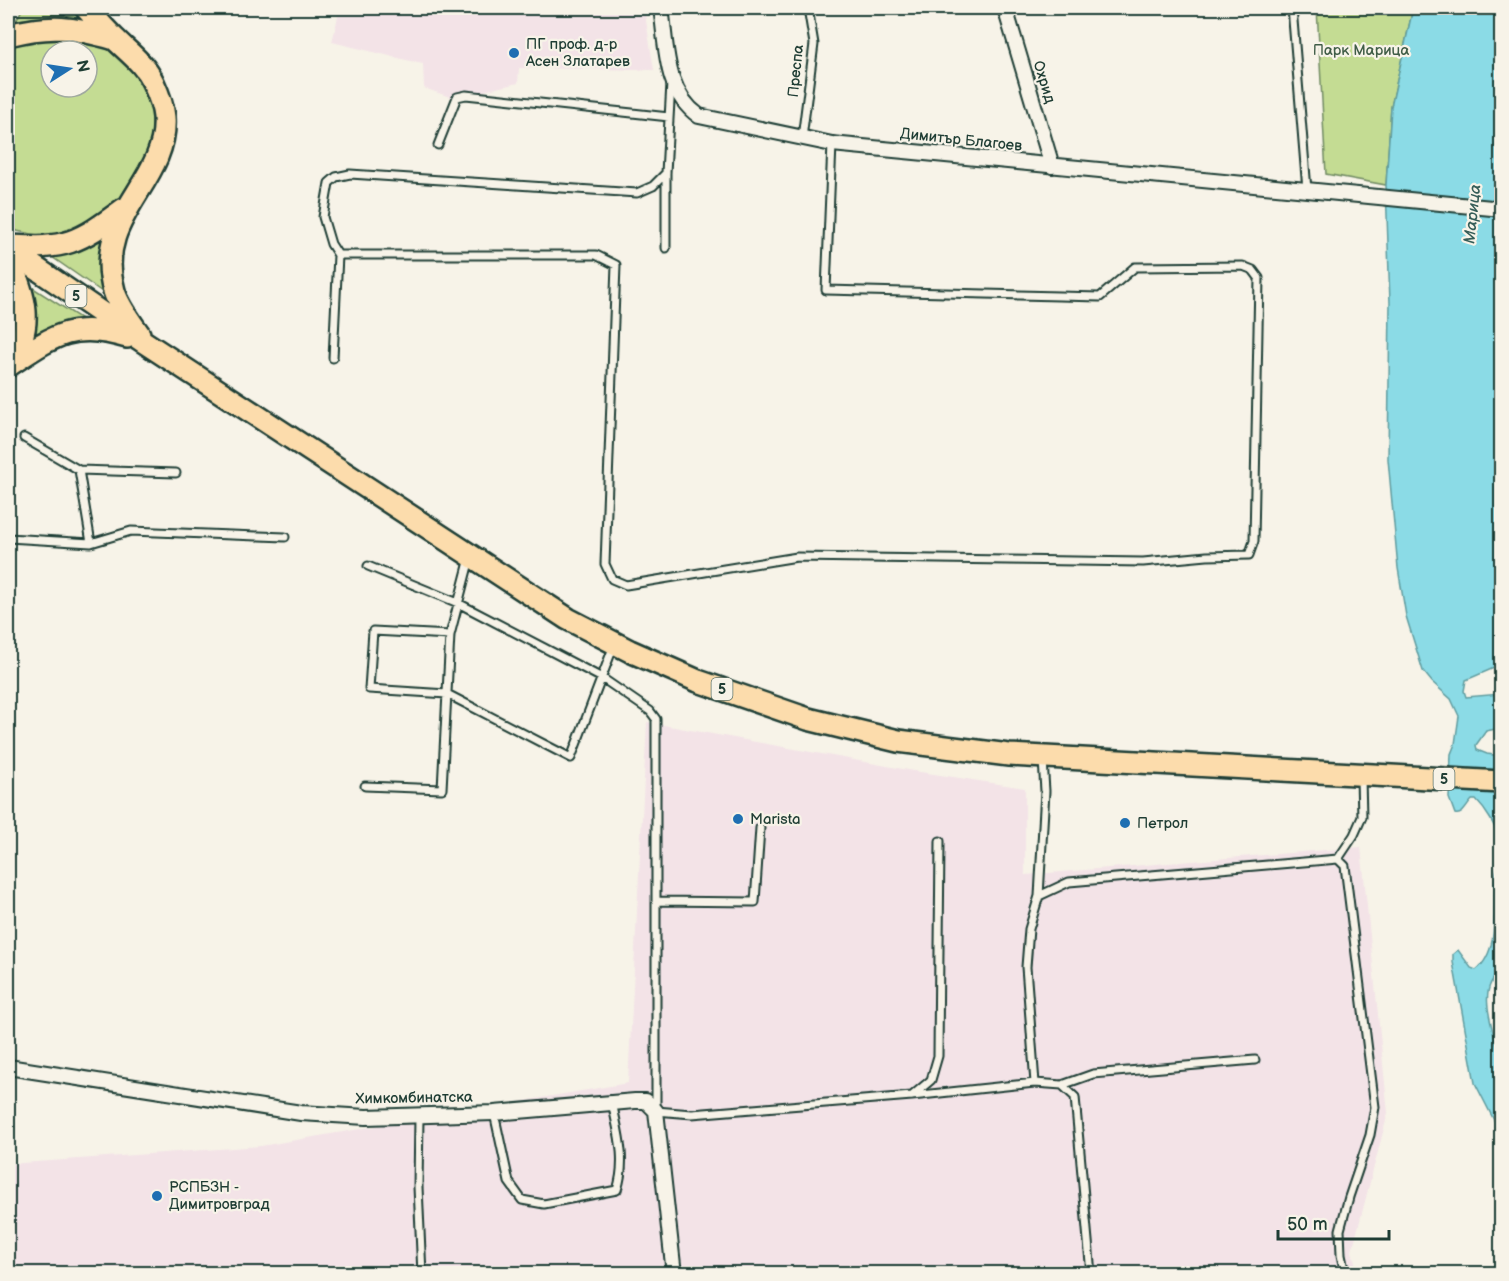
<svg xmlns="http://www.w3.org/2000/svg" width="1509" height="1281" font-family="'Balsamiq Sans',sans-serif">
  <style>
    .built { fill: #f3e3e7 }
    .green { fill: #c4dc93; stroke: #728c64; stroke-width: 1.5; fill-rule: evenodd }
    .water { fill: #8bdbe6; stroke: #609c9f; stroke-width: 1.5 }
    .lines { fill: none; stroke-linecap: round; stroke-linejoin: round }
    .lane-casing { stroke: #1f3d34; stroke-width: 11 }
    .street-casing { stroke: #1f3d34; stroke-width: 18 }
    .primary-casing { stroke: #1f3d34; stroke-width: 26 }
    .lane { stroke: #f7f3e8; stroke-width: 7 }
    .street { stroke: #f7f3e8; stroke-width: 14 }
    .primary { stroke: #fcdcac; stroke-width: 21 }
    .poi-dot { fill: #1f6fb2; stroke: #f7f3e8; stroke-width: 2 }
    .labels { text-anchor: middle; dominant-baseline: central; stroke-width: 4.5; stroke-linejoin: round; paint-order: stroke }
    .shield { fill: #f7f3e8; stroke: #60746a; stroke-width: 1.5 }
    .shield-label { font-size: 14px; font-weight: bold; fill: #1f3d34 }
    .poi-label { font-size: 15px; fill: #1f3d34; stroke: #f7f3e8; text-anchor: start }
    .park-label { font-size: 15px; fill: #405d47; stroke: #f7f3e8 }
    .street-label { font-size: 15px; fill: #1f3d34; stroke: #f7f3e8 }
    .water-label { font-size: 16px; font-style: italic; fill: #355d58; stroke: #f7f3e8 }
  </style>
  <rect width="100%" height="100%" fill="#f7f3e8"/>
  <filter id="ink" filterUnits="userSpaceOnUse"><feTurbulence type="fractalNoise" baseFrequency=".0167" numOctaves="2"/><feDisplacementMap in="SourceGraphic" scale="12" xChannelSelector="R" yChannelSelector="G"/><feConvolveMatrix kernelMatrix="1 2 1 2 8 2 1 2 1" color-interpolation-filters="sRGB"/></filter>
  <g filter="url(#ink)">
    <path class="built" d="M340 8H644L654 70 519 68 518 83 453 98 424 88 423 64 332 42Z
      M647 722 914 771 1025 788V875L1361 847 1388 1113 1352 1251 1358 1273 8 1274V1164L261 1146 628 1083Z"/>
    <path class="green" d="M23 8H81L94 24C65 16 46 16 16 20Z
      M1317 8H1413L1391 107 1386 185 1326 174Z
      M51 33 100 42 136 76 152 108V145L120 198 82 228 52 238 17 231 8 224V42ZM51 51H87V87H51Z
      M105 235 108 296 52 257C73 255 88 247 105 235Z
      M8 283C21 305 14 330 8 353Z
      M30 286 88 323 32 344Z"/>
    <path class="water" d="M1413 8H1501V665L1466 680 1464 691 1466 697 1501 694V728L1486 731 1476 745 1477 750 1487 754 1501 756V971C1471 992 1500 1040 1501 1068 1503 1090 1501 1112 1501 1134L1475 1083 1453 962V954L1458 950 1471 968 1476 970C1500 952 1493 907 1495 882 1496 868 1501 854 1499 840 1496 826 1486 810 1476 800H1472C1466 806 1463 816 1455 814L1449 798 1451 754 1455 744 1459 716 1451 699 1432 682 1423 671 1406 616 1398 568 1388 459 1390 303 1386 185 1391 107Z"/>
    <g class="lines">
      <defs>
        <path id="lane" d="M1292 8 1307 190
          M802 138 814 44 808 8
          M438 145 457 97 466 95 669 117
          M666 248V173L671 83
          M338 255H596L616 265 605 564 612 579 626 585 797 557 1143 562 1207 556 1249 555 1254 541 1259 278 1253 270 1243 266 1135 267 1100 297 826 290 832 144
          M333 358 338 255 331 244 323 217 329 183 336 177 350 174 637 193 653 186 666 173
          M24 438 79 470 176 473
          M79 470 91 543
          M8 538 91 543 131 531 285 537
          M368 566 458 603 602 678 650 711 656 719V1111L692 1114 912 1096 1035 1083 1062 1085 1075 1097 1091 1274
          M450 635 373 631 369 689 447 694 571 758 614 645
          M365 786 442 789 450 635 470 558
          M1338 859 1345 866 1375 1107 1370 1135 1349 1197 1340 1230 1341 1255 1345 1274
          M1039 896 1045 791 1043 760
          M656 901 755 902 760 828
          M1035 1083 1026 967 1029 929 1039 896 1069 882 1338 859 1354 835 1362 817 1361 778
          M1062 1085 1093 1074 1255 1060
          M912 1096 931 1080 938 1056 940 841
          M494 1113 509 1182 522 1200 544 1204 617 1190C627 1160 618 1132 612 1102
          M419 1117 418 1187 422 1274"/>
        <path id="street" d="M661 8C667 47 664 91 699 116L832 144 1502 209
          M1005 8 1052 166
          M8 1067 301 1113 366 1117 494 1113 635 1101H646L656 1111 674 1274"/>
        <path id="primary" d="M86 8C95 18 104 28 114 38 128 52 144 63 153 82 158 93 163 105 164 117 169 182 92 216 114 291 119 307 130 321 139 334
          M8 35C52 24 71 27 115 39
          M8 246C66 249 77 244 124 209
          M8 249 144 342 568 619 630 651 698 681 808 719 898 741 1009 755 1502 782
          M8 258C26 296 35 327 9 364
          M8 366C52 337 72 320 127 337"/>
      </defs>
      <use href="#lane" class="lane-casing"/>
      <use href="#street" class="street-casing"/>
      <use href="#primary" class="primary-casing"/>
      <use href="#lane" class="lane"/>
      <use href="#street" class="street"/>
      <use href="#primary" class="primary"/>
    </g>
  </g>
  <g class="poi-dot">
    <circle cx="514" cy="53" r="6"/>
    <circle cx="738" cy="819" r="6"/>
    <circle cx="1125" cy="823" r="6"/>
    <circle cx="157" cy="1196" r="6"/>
  </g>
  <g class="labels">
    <g class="shield">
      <rect x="65.5" y="285" width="21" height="22" rx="4.5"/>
      <rect x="711.5" y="678" width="21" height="22" rx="4.5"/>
      <rect x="1433.5" y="768" width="21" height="22" rx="4.5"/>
    </g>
    <g class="shield-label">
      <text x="76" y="296">5</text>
      <text x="722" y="689">5</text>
      <text x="1444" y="779">5</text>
    </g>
    <g class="poi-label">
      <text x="526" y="44">ПГ проф. д-р<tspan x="526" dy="17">Асен Златарев</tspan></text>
      <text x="750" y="819">Marista</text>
      <text x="1137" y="823">Петрол</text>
      <text x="169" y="1187">РСПБЗН -<tspan x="169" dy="17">Димитровград</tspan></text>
    </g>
    <g class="park-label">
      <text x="1361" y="50">Парк Марица</text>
    </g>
    <g class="street-label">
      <text transform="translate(796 71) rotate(-84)">Преспа</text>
      <text transform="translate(1044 82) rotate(73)">Охрид</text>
      <text transform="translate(961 140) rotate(6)">Димитър Благоев</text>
      <text transform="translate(414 1098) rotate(-1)">Химкомбинатска</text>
    </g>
    <g class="water-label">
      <text transform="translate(1473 214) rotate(-84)">Марица</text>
    </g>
  </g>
  <rect width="1509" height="1281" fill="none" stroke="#f7f3e8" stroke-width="30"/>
  <rect x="15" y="15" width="1479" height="1251" fill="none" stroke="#1f3d34" stroke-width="2" filter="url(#ink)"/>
  <g transform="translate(69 69) rotate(78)"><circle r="28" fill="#f7f3e8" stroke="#a1aaa0" stroke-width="1.5"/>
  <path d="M0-4.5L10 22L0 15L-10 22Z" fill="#1f6fb2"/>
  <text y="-9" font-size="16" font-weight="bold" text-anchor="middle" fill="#1f3d34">N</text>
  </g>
  <path d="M1278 1230v9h111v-9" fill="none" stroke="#1f3d34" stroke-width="3"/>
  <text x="1287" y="1230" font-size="18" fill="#1f3d34" stroke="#f7f3e8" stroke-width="4.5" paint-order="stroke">50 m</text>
</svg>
